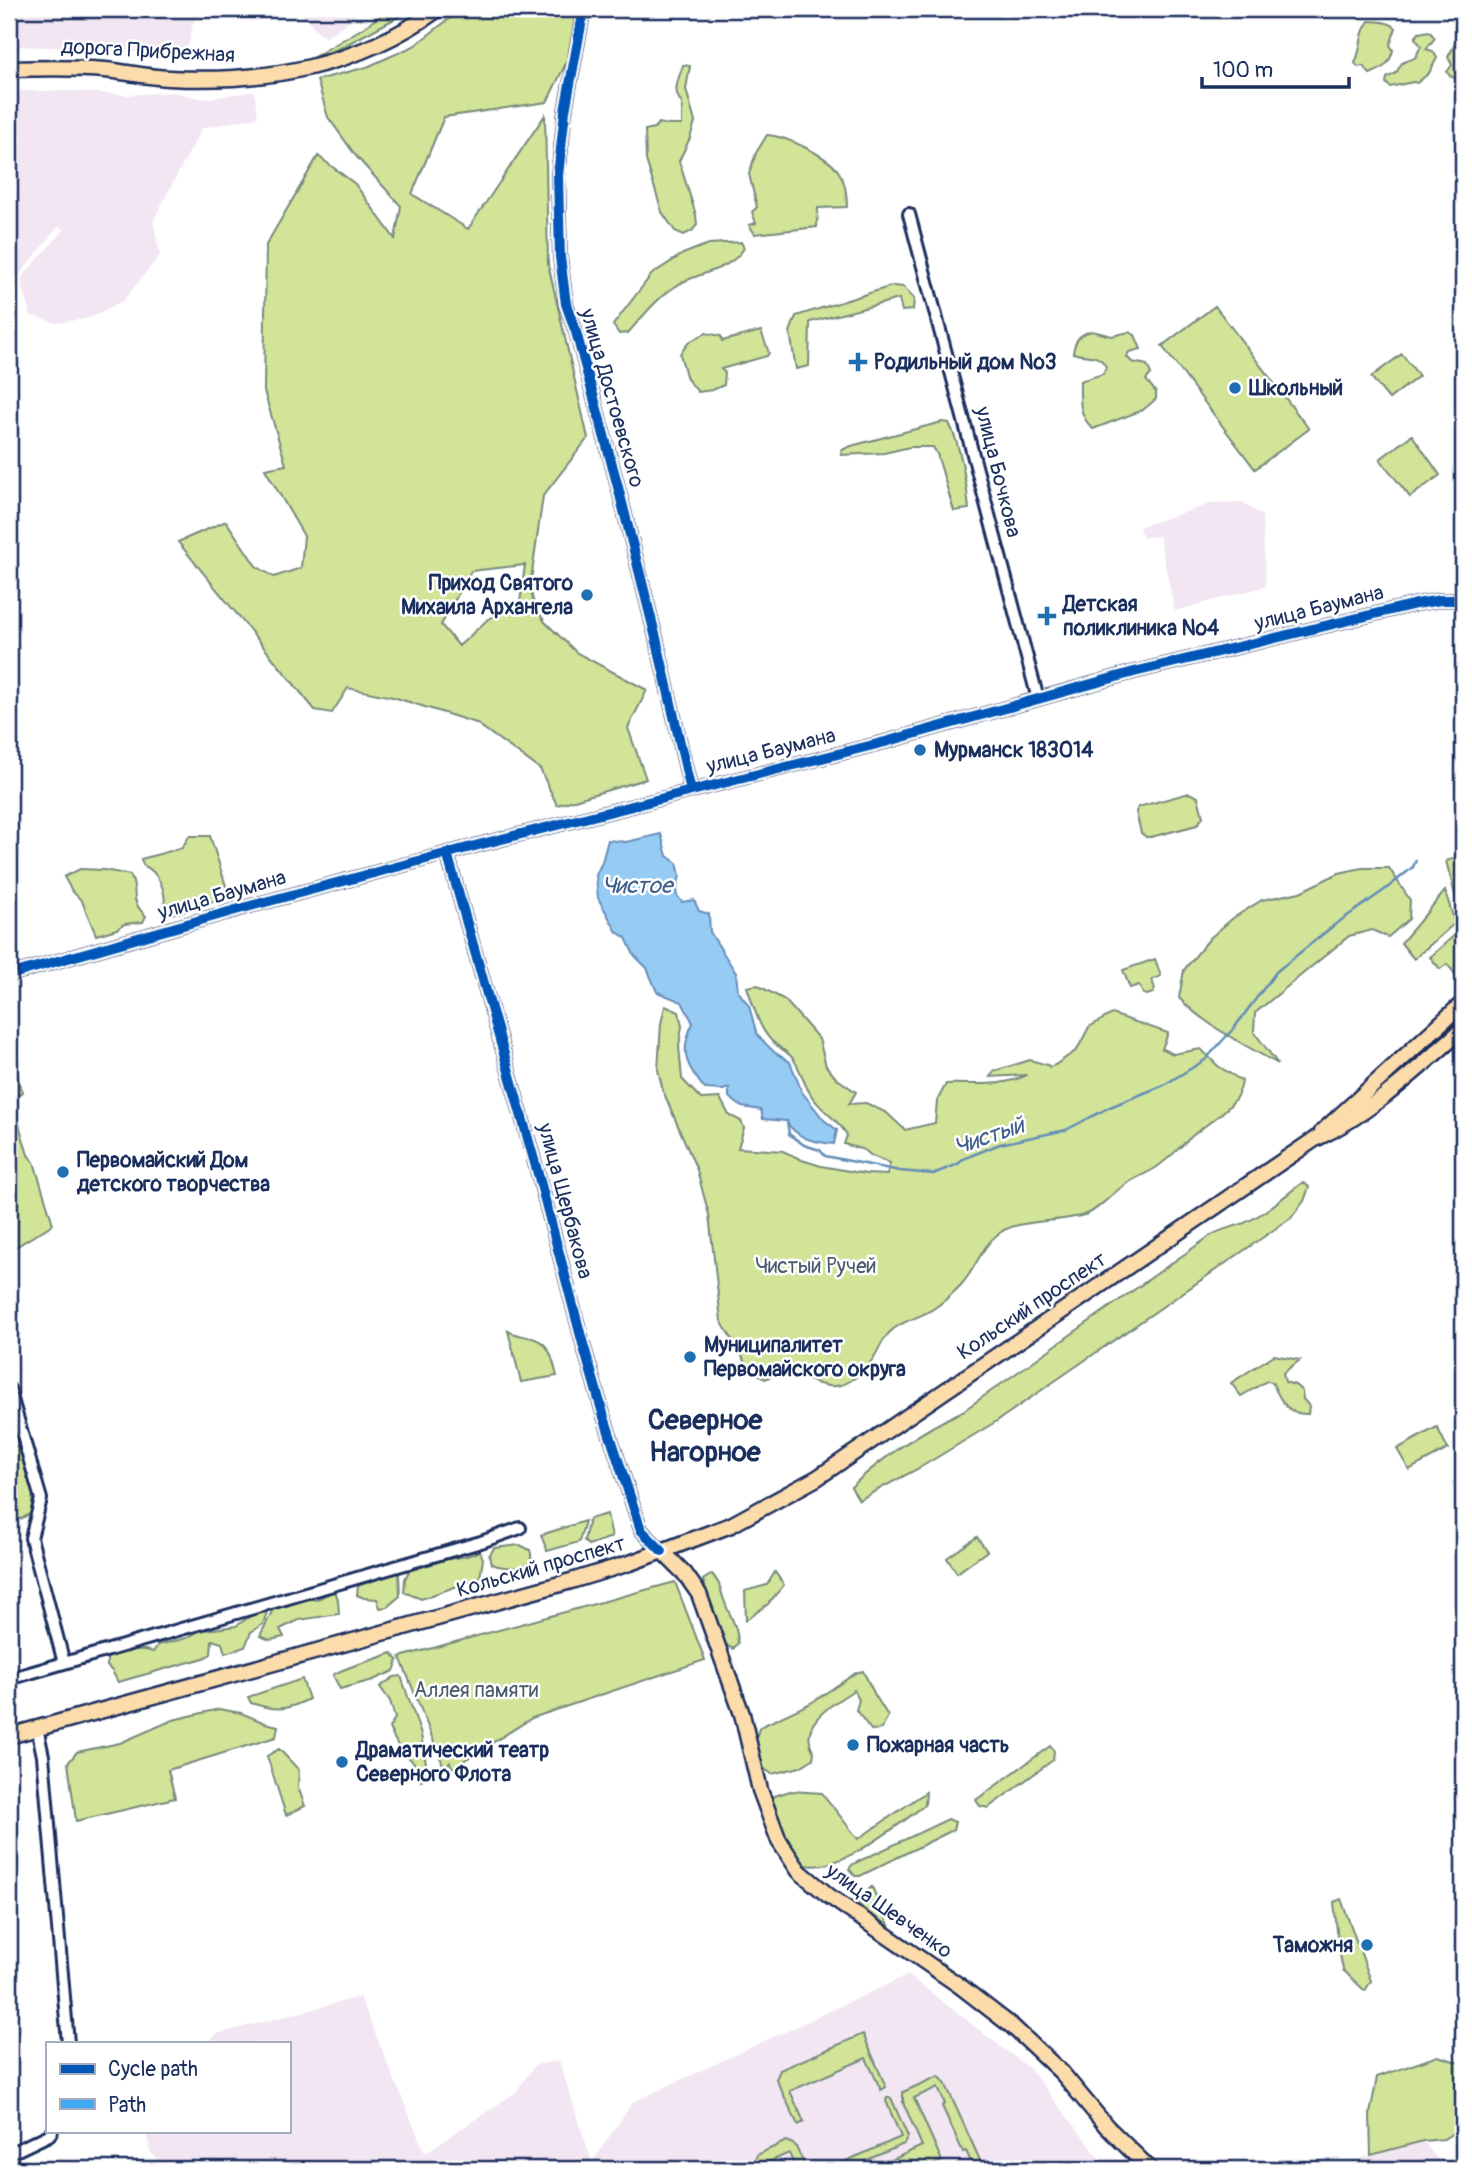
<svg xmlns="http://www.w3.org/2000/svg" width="1472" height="2178" font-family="Pangolin,sans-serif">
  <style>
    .built { fill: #f1e6f2 }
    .green { fill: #d2e498; stroke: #768a7b; stroke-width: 2; fill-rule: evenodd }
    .water { fill: #96cbf4; stroke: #658db8; stroke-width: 2 }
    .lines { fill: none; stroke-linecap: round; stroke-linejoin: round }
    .stream { stroke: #658db8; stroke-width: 2.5 }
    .minor-casing { stroke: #1b2f5e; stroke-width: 16 }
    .major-casing { stroke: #1b2f5e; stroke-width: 19 }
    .minor { stroke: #fff; stroke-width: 10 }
    .major { stroke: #fddcac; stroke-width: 14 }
    .quiet { stroke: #3fa9f5; stroke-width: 9; stroke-dasharray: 18 9; stroke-linecap: butt }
    .cycleway-casing { stroke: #fff; stroke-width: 15 }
    .cycleway { stroke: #0057b8; stroke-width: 10 }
    .poi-dot { fill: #1f6fb2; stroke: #fff; stroke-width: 2.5 }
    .labels { text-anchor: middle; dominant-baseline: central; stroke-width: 5; stroke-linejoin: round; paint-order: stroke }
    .street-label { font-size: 21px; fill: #1b2f5e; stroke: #fff }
    .poi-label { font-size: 21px; font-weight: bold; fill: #1b2f5e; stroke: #fff; text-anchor: start }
    .park-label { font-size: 21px; fill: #495c6c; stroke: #fff }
    .water-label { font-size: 23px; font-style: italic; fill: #405e8b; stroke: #fff }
    .district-label { font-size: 28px; font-weight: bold; fill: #1b2f5e; stroke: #fff }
  </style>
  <rect width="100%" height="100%" fill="#fff"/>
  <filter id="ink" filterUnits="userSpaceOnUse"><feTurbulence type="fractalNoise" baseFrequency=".0143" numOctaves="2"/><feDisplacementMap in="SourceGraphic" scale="14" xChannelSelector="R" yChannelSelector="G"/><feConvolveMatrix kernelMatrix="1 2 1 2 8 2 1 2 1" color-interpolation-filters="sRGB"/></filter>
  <g filter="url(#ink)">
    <path class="built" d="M9 9H208L193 22 189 45 176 56 88 48 9 46Z
      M296 9H362L352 19 325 38Z
      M9 91H71L127 95 172 92 205 99 254 91 258 117 202 128 153 221 160 255 124 300 89 318 57 323 29 315 28 304 22 289V277L65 229 58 227 9 288Z
      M1242 502 1262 516 1266 586 1175 611 1159 536 1143 538 1139 527 1213 503Z
      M908 1975 1030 2069 1097 2155 1104 2169H165L150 2151 146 2131H289V2043H208L217 2034 360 1997 425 2153 515 2093 535 2065 559 2061 592 2162 633 2102Z
      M1423 2141 1445 2169H1334L1371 2155Z"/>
    <path class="green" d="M390 9H413L340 48 312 58 363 28Z
      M462 9H577L571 53 547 102 444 117 412 194 468 229 545 115 548 264 588 438 543 496 530 587 534 605 545 622 577 653 647 690 628 728 646 779 557 805 540 769 476 723 393 697 348 688 332 713 315 710 178 542 226 521 256 566 274 577 301 568 304 536 265 469 286 465 264 391 266 245 318 156 355 184 395 239 401 206 356 156 328 117 317 80 367 67 414 46ZM525 565 520 602 487 620 459 646 441 625 471 571Z
      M1369 21C1377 21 1390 22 1396 28L1390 45 1393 50C1390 64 1383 69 1370 74L1363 66 1358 67 1355 63C1362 49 1359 34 1369 21Z
      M1429 31 1435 38 1426 49 1433 51 1437 58 1429 73 1417 83 1413 82 1390 87 1386 83 1387 78 1396 73 1402 63C1418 55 1412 64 1421 46L1415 38 1419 33Z
      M1463 35V79L1459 80 1450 76 1447 72 1452 65 1448 57 1457 40Z
      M683 65 690 66 686 89 695 122 690 138 679 161 696 215 697 225 692 231 684 235 675 231 662 212 646 160 645 130 654 128 659 123 668 125H682V103C671 90 679 79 683 65Z
      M767 135C786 136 831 157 840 174 846 184 847 195 847 207L818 208 817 227 755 234 749 225 756 223 752 212 757 207 749 174 756 153Z
      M741 242 744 248C730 271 703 271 681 283 660 294 644 315 628 333L619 334 613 325 652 274 683 254 698 248 709 244Z
      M892 286 904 287 914 299 913 310 902 311 899 299 810 322 809 366 796 369 790 332 796 316Z
      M1215 306 1309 429 1255 469 1162 346Z
      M761 331 769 353 767 356 721 369 725 373 724 385 712 390 698 392 687 379 680 354 689 342 706 333 721 336 722 341Z
      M1092 331 1112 336 1129 332 1135 335 1141 349 1129 352 1127 357 1132 362 1147 365 1151 374 1146 380 1156 392V399L1143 410 1093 429C1078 415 1080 400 1080 381L1103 374 1106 367C1099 352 1087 358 1073 353 1075 340 1079 334 1092 331Z
      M1402 354 1419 376 1389 399 1371 377Z
      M942 422 949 423C960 444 967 484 969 509L954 511 937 454 933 447H910L884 453 841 455 842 450 851 446Z
      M1412 435 1440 475 1410 497 1380 459Z
      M1189 793 1198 797 1203 817 1197 825 1151 837H1146L1141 833 1136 812 1138 807Z
      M189 836H210L227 889 222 898 186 911 170 914 164 908C167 892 159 872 143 865L141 859 182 848Z
      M1463 856V866L1460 874 1463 883V915L1461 917 1446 861Z
      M1362 868H1389L1410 900 1409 919 1388 937 1372 930 1349 936 1255 1013 1254 1032 1278 1064C1244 1044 1207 1027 1179 998L1184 970 1210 938 1233 918 1262 900 1300 892 1339 873Z
      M80 869 104 870 130 875C140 893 127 898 146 916L143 922 124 924 117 929 96 935 82 901 72 891 64 877Z
      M1445 891 1455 923 1414 959 1401 943Z
      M1458 932 1463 951V971L1457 976 1447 964 1440 969 1430 957Z
      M1155 959 1161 976 1152 980 1155 989 1153 993 1147 995 1143 994 1139 985 1130 988 1123 970Z
      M757 985 785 1000 819 1039 826 1066 836 1078 856 1092 849 1104 866 1103 887 1113 905 1130 935 1123 937 1101 946 1084C976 1083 1000 1088 1027 1075L990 1077 994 1071 1030 1060 1048 1065 1049 1067 1055 1065 1077 1050 1089 1027 1112 1014 1168 1033 1162 1049 1173 1054 1201 1049 1218 1066 1242 1081C1240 1107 1207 1122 1190 1138 1178 1149 1168 1160 1154 1169 1145 1174 1135 1178 1126 1184 1113 1192 1097 1212 1084 1215 1061 1222 1018 1220 1001 1232 981 1245 976 1270 960 1286 953 1293 945 1301 936 1307 922 1318 903 1319 890 1332 881 1341 878 1353 870 1363 865 1371 850 1383 841 1385 820 1391 801 1372 779 1373 775 1374 769 1377 765 1379L748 1366 721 1321 709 1215 697 1170 663 1091 658 1070 661 1024 665 1006 679 1012 682 1026 679 1046 682 1079 701 1099 720 1098 729 1115 741 1121 744 1128 738 1148 783 1151 802 1160 821 1166 866 1174 887 1175 890 1163 872 1156 864 1150 844 1144 847 1135C839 1120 824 1113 814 1099 804 1087 802 1072 794 1060 788 1051 780 1049 773 1042 759 1030 753 1004 747 987Z
      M9 1048 22 1092 12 1101 28 1155 34 1162 53 1224 9 1251Z
      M1303 1182 1309 1187 1304 1201 1291 1218 997 1421 921 1467 859 1500 851 1487C884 1456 923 1430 963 1411L1210 1236C1221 1229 1230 1228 1242 1224 1264 1215 1283 1197 1303 1182Z
      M508 1331C519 1337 524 1335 535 1339 551 1344 553 1362 557 1376L521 1382Z
      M1274 1355 1300 1360 1283 1373 1285 1382 1295 1385 1302 1391 1303 1399 1309 1406 1308 1414C1286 1415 1280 1399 1272 1382L1267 1381 1241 1396 1231 1383Z
      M1437 1427 1448 1449 1409 1470 1397 1449Z
      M9 1440 22 1451 33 1493 31 1513 21 1519 15 1518 9 1508Z
      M607 1514 612 1537 588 1545 584 1541 589 1519Z
      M585 1521 579 1542 547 1551 541 1535Z
      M977 1537 987 1551 957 1573 947 1558Z
      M520 1545 530 1550C538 1574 504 1568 491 1564L489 1556 494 1548Z
      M480 1551 483 1559 480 1578 421 1599 404 1592 405 1579 409 1571 444 1560 467 1556Z
      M775 1572 784 1585 768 1604 746 1620 745 1591 767 1585Z
      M393 1573 399 1574 400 1596 387 1607 380 1608 377 1599 364 1598 357 1595 358 1586Z
      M712 1574C722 1586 719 1587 724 1600 729 1615 738 1626 738 1643L733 1649 723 1643 703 1580Z
      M675 1582 705 1660 532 1718 452 1768 450 1762 444 1767 400 1657Z
      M335 1590 338 1600 339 1614 299 1620 280 1629 284 1637 270 1640 260 1636 274 1607 287 1606 306 1598 316 1600Z
      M267 1612 263 1624 251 1632 245 1647 225 1653 222 1643 212 1640 211 1654 204 1658 118 1682 112 1671 107 1666V1658C123 1653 137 1646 153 1652L158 1645 187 1638 199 1631 236 1626 252 1615Z
      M392 1653 398 1660 394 1671 373 1680 340 1689 333 1675C346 1666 376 1660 392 1653Z
      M863 1671 875 1695 888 1716 881 1729 871 1730 856 1710 859 1700 854 1690C835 1703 796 1723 814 1752L813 1759 800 1767 772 1774 763 1768C759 1756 753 1739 760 1727L811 1703 856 1673Z
      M401 1676 421 1735 428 1775 421 1781 415 1772 414 1763 399 1748 389 1728 395 1718 390 1701 380 1687 394 1677Z
      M302 1679 309 1699C285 1711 276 1711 251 1703L248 1697Z
      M219 1709 241 1713 265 1723 278 1726 276 1737 168 1770 175 1798 76 1821 68 1763 77 1752 120 1743 173 1720Z
      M1050 1746 1054 1751 1053 1760 988 1808 980 1806 976 1800Z
      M279 1749 299 1770 298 1787 305 1806 286 1815 267 1756Z
      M790 1791 822 1793 858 1839 926 1792 925 1805C900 1823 823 1888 793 1858 785 1849 773 1811 768 1798Z
      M948 1819 955 1822 953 1830 860 1876H855L849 1869 853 1864Z
      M872 1887 889 1925 866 1912 859 1904V1894Z
      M1341 1899 1371 1981 1365 1991 1343 1970 1339 1950 1334 1902Z
      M863 2034 886 2087 881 2090 866 2058 790 2091 804 2122 798 2125 776 2079 780 2070Z
      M1438 2056 1463 2064V2126L1444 2139 1423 2141 1371 2155 1370 2114 1377 2077Z
      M939 2076 945 2083 984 2169H968L973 2166 966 2151 963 2152 942 2106 945 2104 938 2087 914 2098 942 2161 923 2169H907L904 2162 888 2169H883L881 2165 922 2146 903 2102V2092Z
      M887 2098H890L892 2100 908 2137 904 2144 846 2169H828L901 2137 886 2101Z
      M786 2141 795 2145 807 2169H796L789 2153 766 2163 768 2169H758L755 2161 757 2155Z"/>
    <path class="water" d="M661 834 667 856 677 863 680 875 676 894 682 902 694 900 699 911 709 914 710 932 736 973 738 991 749 1006 757 1035 774 1052 790 1062 802 1092 824 1120 837 1130 834 1144C814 1142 797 1139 786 1121L763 1119 761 1110 742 1107 729 1097V1088L723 1090 705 1089C686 1066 679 1052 693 1023L682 1002 657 992 647 968 634 955 626 938 617 932 598 898 596 875 602 862 608 840 626 842Z"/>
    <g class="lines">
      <path class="stream" d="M787 1121 789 1134 804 1145 820 1150 825 1156 900 1171 933 1174 958 1164 963 1159 1000 1144 1066 1130 1110 1107 1164 1085 1205 1060 1234 1028 1276 972 1333 926 1386 889 1413 867 1416 860"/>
      <defs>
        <path id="minor" d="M584 9 565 111 558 176 560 257 566 304 576 332 617 483 657 642 691 791
          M909 214 1038 699
          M447 853 540 1181 583 1344 604 1417 641 1530 662 1551
          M9 975 239 909 486 843 885 742 1134 672 1416 604 1441 600H1463
          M1463 1270V1272
          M9 1389 41 1499 31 1538 64 1663
          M9 1679 481 1542 520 1528
          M37 1728 43 1756 68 2043
          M9 2154 49 2135 52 2131"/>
        <path id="major" d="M9 69C41 68 73 67 105 70 126 72 148 77 169 78 266 83 358 67 438 9
          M1322 1132 1463 1003
          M662 1551 685 1574 699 1594 742 1714 760 1790 779 1841 799 1871 829 1896 960 1986 1013 2027 1062 2073 1107 2127 1150 2169
          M9 1736 571 1581 630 1563 731 1525 817 1478 1315 1139C1372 1113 1416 1070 1463 1029"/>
      </defs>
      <use href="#minor" class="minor-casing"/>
      <use href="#major" class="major-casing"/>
      <use href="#minor" class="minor"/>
      <use href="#major" class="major"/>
      <path class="quiet" d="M1463 1270V1272"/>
      <defs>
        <path id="cycleway" d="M584 9 565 111 558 176 560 257 566 304 576 332 617 483 657 642 691 791
          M447 853 540 1181 583 1344 604 1417 641 1530 662 1551
          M9 975 239 909 486 843 885 742 1134 672 1416 604 1441 600H1463"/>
      </defs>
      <use href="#cycleway" class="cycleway-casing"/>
      <use href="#cycleway" class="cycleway"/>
    </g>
  </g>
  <g class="poi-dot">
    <path d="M854.5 351.5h7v7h7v7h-7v7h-7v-7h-7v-7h7z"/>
    <circle cx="1235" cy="388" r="7"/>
    <circle cx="587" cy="595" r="7"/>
    <path d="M1043.5 605.5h7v7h7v7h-7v7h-7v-7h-7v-7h7z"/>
    <circle cx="920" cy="750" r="7"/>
    <circle cx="63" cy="1172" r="7"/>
    <circle cx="690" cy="1357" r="7"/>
    <circle cx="853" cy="1745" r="7"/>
    <circle cx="342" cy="1762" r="7"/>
    <circle cx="1367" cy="1945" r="7"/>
  </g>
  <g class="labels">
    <g class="street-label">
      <text transform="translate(148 51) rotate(3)">дорога Прибрежная</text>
      <text transform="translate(612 398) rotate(74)">улица Достоевского</text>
      <text transform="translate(998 472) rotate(76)">улица Бочкова</text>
      <text transform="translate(1319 608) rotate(-14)">улица Баумана</text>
      <text transform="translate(771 751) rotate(-14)">улица Баумана</text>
      <text transform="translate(222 895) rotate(-16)">улица Баумана</text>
      <text transform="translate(565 1201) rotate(75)">улица Щербакова</text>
      <text transform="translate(1032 1306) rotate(-34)">Кольский проспект</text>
      <text transform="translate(541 1567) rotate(-16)">Кольский проспект</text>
      <text transform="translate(889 1911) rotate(35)">улица Шевченко</text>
    </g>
    <g class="poi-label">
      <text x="874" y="362">Родильный дом №3</text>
      <text x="1249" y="388">Школьный</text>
      <text x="573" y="583" text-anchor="end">Приход Святого<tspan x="573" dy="24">Михаила Архангела</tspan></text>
      <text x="1063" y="604">Детская<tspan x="1063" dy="24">поликлиника №4</tspan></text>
      <text x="934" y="750">Мурманск 183014</text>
      <text x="77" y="1160">Первомайский Дом<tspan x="77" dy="24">детского творчества</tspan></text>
      <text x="704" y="1345">Муниципалитет<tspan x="704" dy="24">Первомайского округа</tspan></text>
      <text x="867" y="1745">Пожарная часть</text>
      <text x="356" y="1750">Драматический театр<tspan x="356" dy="24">Северного Флота</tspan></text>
      <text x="1353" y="1945" text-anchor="end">Таможня</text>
    </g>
    <g class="park-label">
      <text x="816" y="1266">Чистый Ручей</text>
      <text x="476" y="1690">Аллея памяти</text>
    </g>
    <g class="water-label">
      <text x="637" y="885">Чистое</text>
      <text transform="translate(989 1136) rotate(-19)">Чистый</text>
    </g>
    <g class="district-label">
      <text x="705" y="1420">Северное<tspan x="705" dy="32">Нагорное</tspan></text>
    </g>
  </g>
  <rect width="1472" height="2178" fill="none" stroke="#fff" stroke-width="35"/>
  <rect x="18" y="18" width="1437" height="2143" fill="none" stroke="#1b2f5e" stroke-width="2.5" filter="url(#ink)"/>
  <rect x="46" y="2042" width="245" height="91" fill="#ffffff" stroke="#a4acbf" stroke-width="2"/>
  <rect x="60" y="2064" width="35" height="10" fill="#0057b8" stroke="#a4acbf" stroke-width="2"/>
  <text x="108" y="2076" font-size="21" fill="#1b2f5e">Cycle path</text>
  <rect x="60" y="2099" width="35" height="10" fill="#3fa9f5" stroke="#a4acbf" stroke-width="2"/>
  <text x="108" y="2112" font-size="21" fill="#1b2f5e">Path</text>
  <path d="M1202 77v10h147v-10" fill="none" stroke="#1b2f5e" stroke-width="3.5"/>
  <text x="1213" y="77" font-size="21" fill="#1b2f5e" stroke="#ffffff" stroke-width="5" paint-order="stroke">100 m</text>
</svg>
